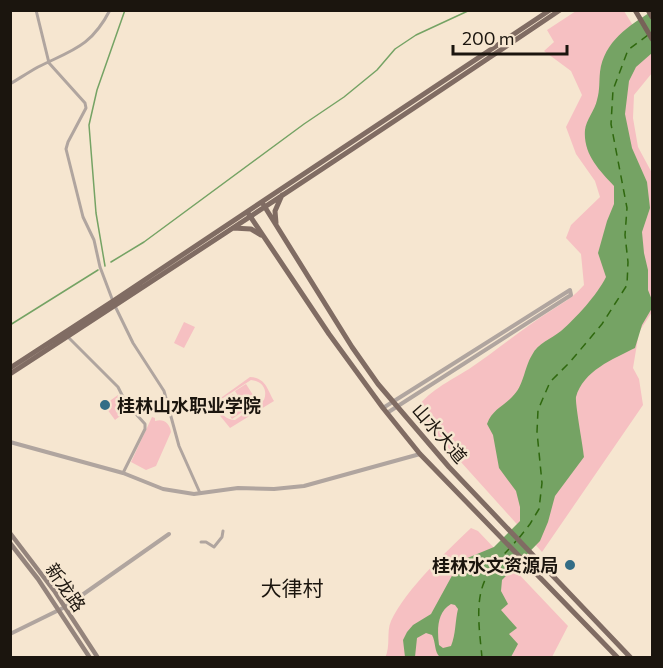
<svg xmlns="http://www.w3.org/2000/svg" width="663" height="668" font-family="Commissioner,'Noto Sans SC',sans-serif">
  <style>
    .green { fill: #f6c0c2; fill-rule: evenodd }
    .water { fill: #75a364; fill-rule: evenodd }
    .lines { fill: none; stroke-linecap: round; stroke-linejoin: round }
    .stream { stroke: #75a364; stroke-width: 1.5 }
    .ferry { stroke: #2f680e; stroke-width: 1.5; stroke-dasharray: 8 6; stroke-linecap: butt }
    .minor { stroke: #b0a59f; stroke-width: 3 }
    .tertiary { stroke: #b0a59f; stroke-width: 4 }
    .secondary { stroke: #94847c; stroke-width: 4.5 }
    .primary { stroke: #806c63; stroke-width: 5 }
    .trunk { stroke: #776258; stroke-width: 5 }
    .poi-dot { fill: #336d86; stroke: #f6e6d0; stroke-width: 2 }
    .labels { text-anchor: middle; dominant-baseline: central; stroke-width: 5; stroke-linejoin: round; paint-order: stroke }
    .poi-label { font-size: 18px; font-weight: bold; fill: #1b150e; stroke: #f6e6d0; text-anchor: start }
    .street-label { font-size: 18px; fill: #1b150e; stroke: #f6e6d0 }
    .quarter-label { font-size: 21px; fill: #1b150e; stroke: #f6e6d0 }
  </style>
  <rect width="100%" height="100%" fill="#f6e6d0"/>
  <path class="green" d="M576 11H624L652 56V73L634 95 633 118 638 147 652 173V312L639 332 633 368 639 379 643 405 542 552 415 411C425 393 451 380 469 369 497 350 523 328 552 310 567 300 571 299 584 285L581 254 566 238 571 225 600 197 595 181 576 154 566 127 582 95 571 71 544 51 554 42 547 30Z
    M184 322 195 327 184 348 174 343Z
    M250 377C266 378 267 389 274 401L230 428 217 412 218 400ZM251 380C262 381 268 389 264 400L235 420C225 420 218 412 220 403L232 419 245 410 233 394 220 402V400Z
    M246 384 258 403 247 410 235 391Z
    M118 395 128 410 115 420 104 405Z
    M152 417 155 418V421C163 418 170 423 171 432L156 466 146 470 131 462Z
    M471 528 478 531 568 626 552 657 385 658C391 646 386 632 391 621 407 588 445 553 471 528Z"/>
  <path class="water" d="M652 11V53L636 67 629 81 625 114 632 148 647 182 650 208 642 232 644 253 648 270V290L652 300V308L642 325 635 348C613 359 583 371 576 397 575 404 583 446 584 457L555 496 548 522 540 541 502 580 501 591 508 604 501 610 517 628 509 634 518 644 511 657H440C434 652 436 642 432 635L426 633 417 638 415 657H405L403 640 407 632 413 625 431 614 454 572 465 559 494 547 520 521V507L516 491 499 468 493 435 487 424C492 410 502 407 512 397 524 386 524 368 532 355 538 343 551 339 561 331 576 318 597 295 606 277L598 253 607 221 614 204V186C599 170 583 154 585 130 586 120 595 110 597 100 600 90 599 81 600 72 604 41 629 26 652 11ZM451 604 455 605 458 609C455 621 456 634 451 646L443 648 439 645C437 630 437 612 451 604Z"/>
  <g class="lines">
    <path class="stream" d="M111 262 144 242 304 124 344 97 377 70 395 49 416 35 470 10
      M105 266 96 213 89 125 97 90 125 10
      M10 325 98 270"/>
    <path class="ferry" d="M519 538 530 524 539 509 542 483 537 432 538 410 550 382 570 362 602 324 627 285 628 262 625 235 627 208 611 124 613 90 628 50 648 35
      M482 658C480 633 474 601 486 578 492 565 507 552 516 541"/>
    <path class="minor" d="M36 10 49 63 85 103 86 108 68 142 66 149 83 217 94 240 100 267 114 304 133 343 164 391 179 446 200 493
      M10 84C20 78 29 72 38 67 72 50 91 47 110 10
      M68 337 118 387 126 403 145 424V429L123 473
      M201 542H206L214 547 222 537 223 531"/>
    <path class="tertiary" d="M383 408 570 290 571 295 387 413
      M10 442 123 473 163 489 194 494 238 488 274 489 304 486 420 454
      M10 634 65 607 169 534"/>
    <path class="secondary" d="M10 533 55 592 98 658
      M10 543 38 579 90 658"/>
    <path class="primary" d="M263 204 352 347 378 384 449 467 631 658
      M248 213 329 334 383 408 420 454 618 658
      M276 223 275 211 282 195
      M233 228 251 229 261 235
      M10 368 113 301 550 10
      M10 374C194 254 378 133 560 10"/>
    <path class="trunk" d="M635 10 652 39
      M648 10 652 17"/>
  </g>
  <g class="poi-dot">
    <circle cx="105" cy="405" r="6"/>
    <circle cx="570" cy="565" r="6"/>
  </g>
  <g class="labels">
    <g class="poi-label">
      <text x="117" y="405">桂林山水职业学院</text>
      <text x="558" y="565" text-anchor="end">桂林水文资源局</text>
    </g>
    <g class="street-label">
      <text transform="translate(440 433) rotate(49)">山水大道</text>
      <text transform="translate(66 587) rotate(55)">新龙路</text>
    </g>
    <g class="quarter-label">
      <text x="292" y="587">大律村</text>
    </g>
  </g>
  <rect width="663" height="668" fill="none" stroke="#1b150e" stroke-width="24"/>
  <path d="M453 45v9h114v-9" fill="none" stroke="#1b150e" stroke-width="3"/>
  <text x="462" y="45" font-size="18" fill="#1b150e" stroke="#f6e6d0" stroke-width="4.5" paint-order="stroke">200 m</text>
</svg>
